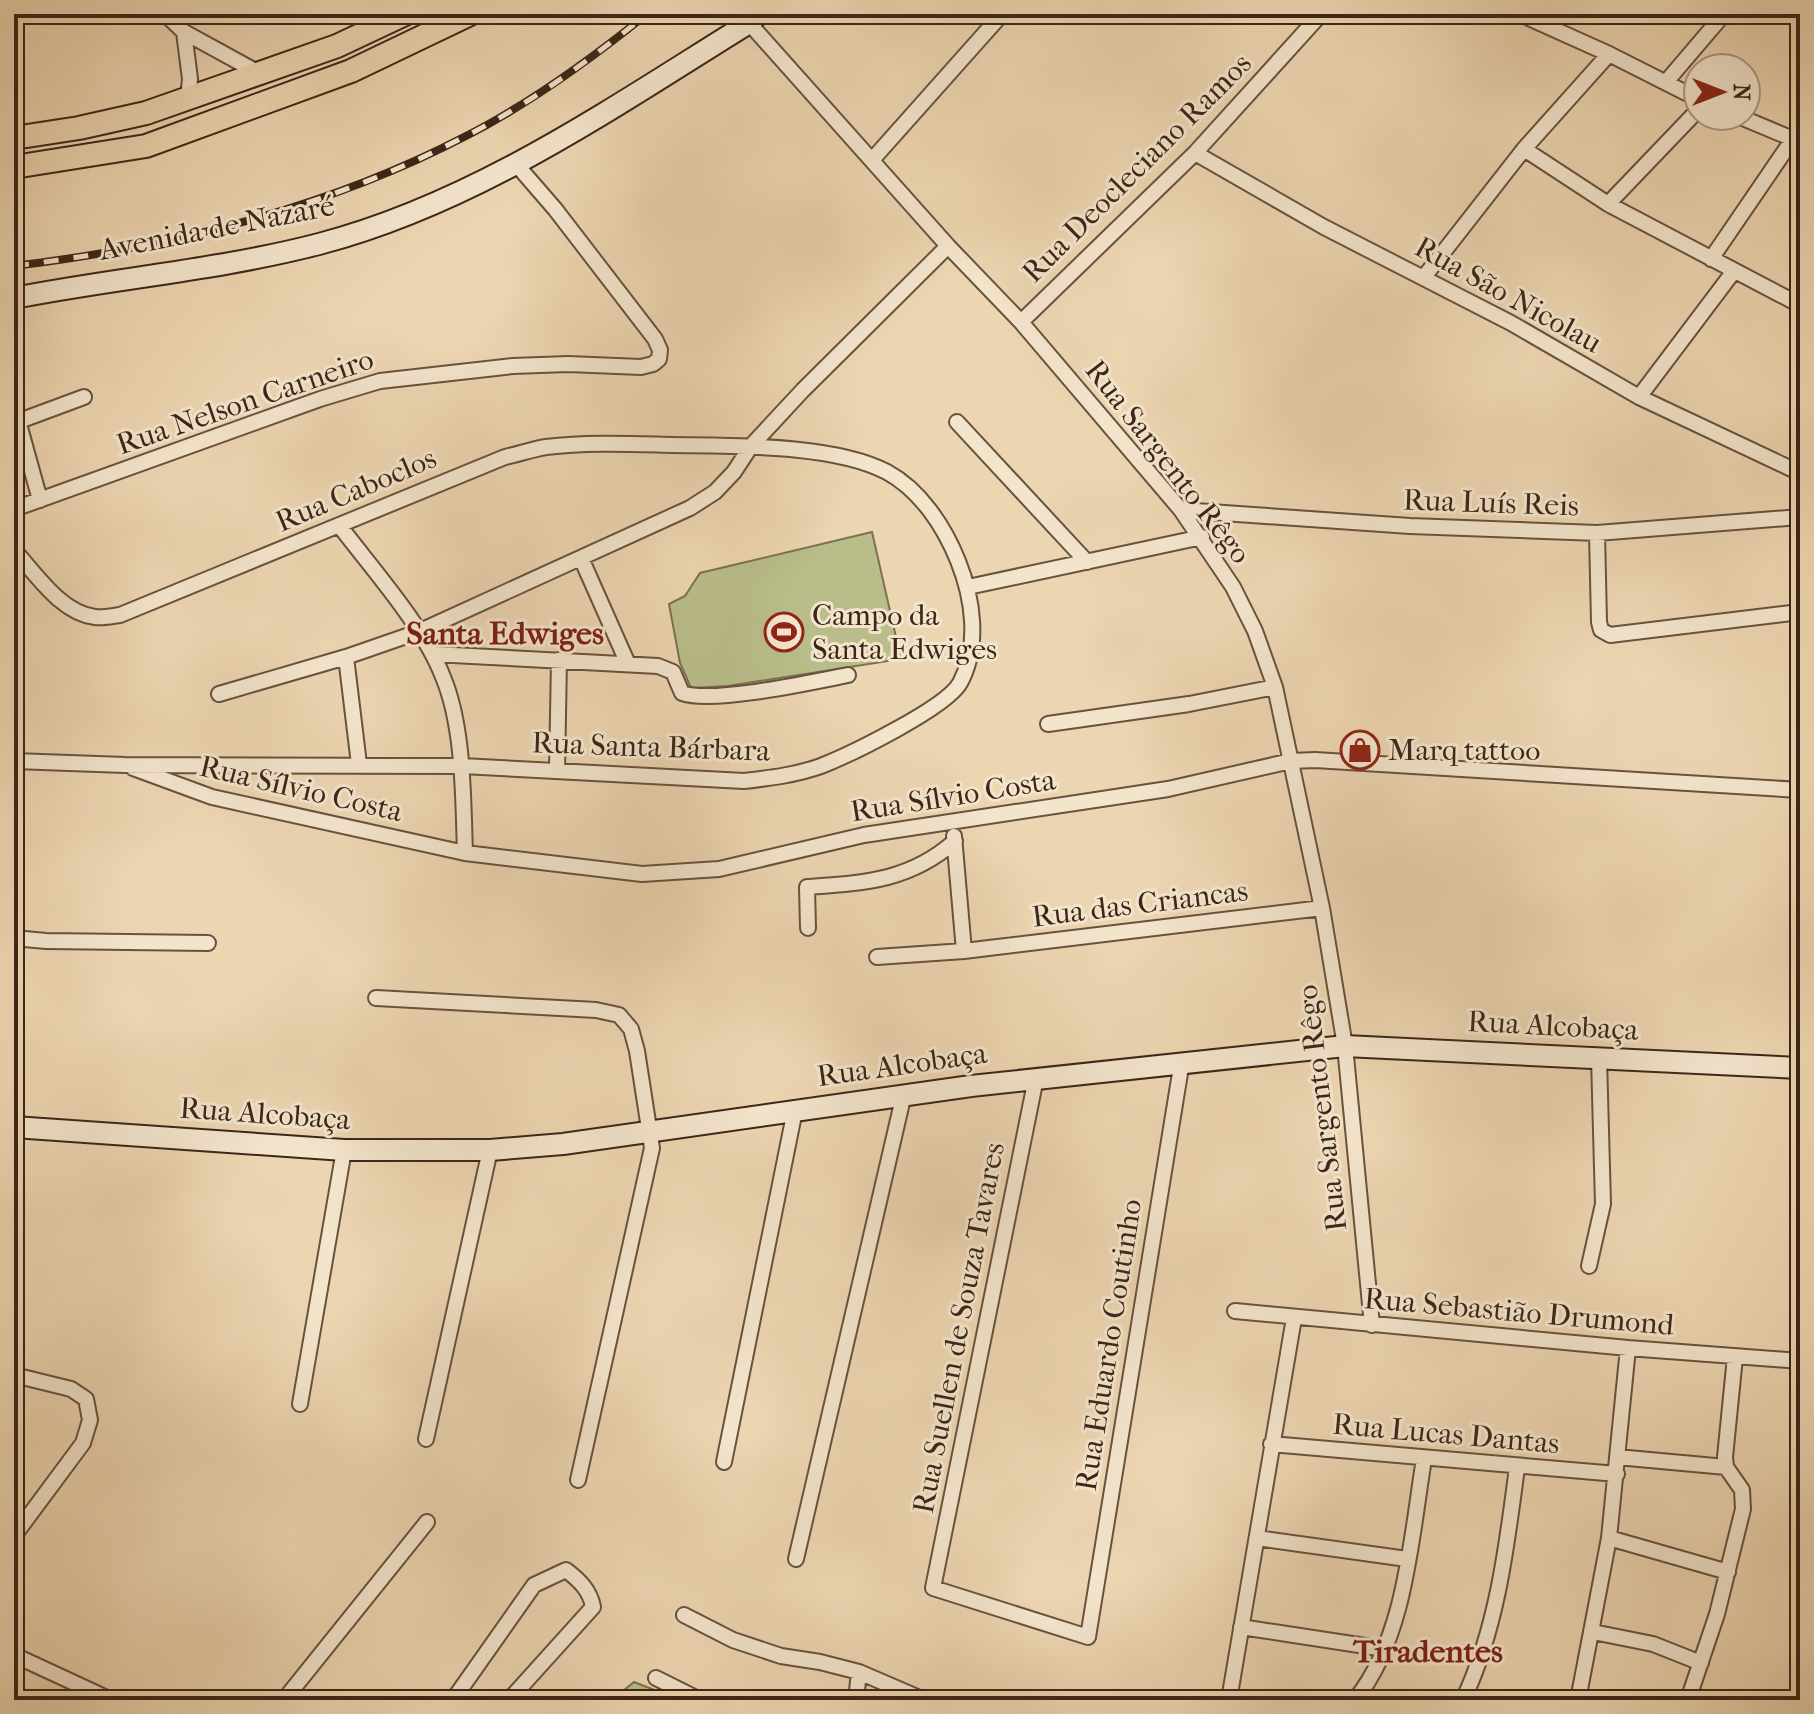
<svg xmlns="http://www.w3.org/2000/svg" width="1814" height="1714" font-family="'IM FELL French Canon',serif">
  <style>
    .green { fill: #b9bd8a; stroke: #7a7251; stroke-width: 2 }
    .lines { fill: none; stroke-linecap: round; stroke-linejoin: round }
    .minor-casing { stroke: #68523e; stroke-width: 18 }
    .secondary-casing { stroke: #3c2618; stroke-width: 24 }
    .primary-casing { stroke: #3c2618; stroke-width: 26 }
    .minor { stroke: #f3e4cc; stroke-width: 14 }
    .secondary { stroke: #f3e4cc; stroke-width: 20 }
    .primary { stroke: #ecd5b1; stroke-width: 22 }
    .rail-casing { stroke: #3c2618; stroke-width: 8 }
    .rail { stroke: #f3e4cc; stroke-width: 5; stroke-dasharray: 15; stroke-linecap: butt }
    .labels { text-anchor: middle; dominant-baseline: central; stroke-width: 6; stroke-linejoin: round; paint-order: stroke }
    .street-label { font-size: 30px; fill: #3c2618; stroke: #f3e4cc }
    .poi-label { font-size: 30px; fill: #3c2618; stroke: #f3e4cc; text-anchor: start }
    .neighbourhood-label { font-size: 32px; font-weight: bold; fill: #7a1f14; stroke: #f3e4cc }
  </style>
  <rect width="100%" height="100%" fill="#ecd5b1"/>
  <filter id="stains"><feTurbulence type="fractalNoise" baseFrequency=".0025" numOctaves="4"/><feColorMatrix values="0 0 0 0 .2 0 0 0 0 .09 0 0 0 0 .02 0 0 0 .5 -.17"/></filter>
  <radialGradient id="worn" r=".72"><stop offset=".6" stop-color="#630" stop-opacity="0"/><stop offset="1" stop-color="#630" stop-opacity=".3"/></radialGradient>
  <path class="green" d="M872 532 901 659 728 686 691 688 680 663 669 604 685 596 700 573Z
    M634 1682 680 1700H612Z"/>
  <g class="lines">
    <defs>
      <path id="minor" d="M165 14 184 32 259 73
        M1520 14 1609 54 1698 99
        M749 23 948 246 1021 322 1181 510 1233 587 1255 631 1275 687 1322 908 1345 1046 1372 1325
        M184 32 190 79 188 99
        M1666 82 1724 14
        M1738 116 1800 142
        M1524 149 1608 204 1800 305
        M1195 153 1324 227 1511 323 1639 397 1800 473
        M872 160 1002 14
        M1608 204 1698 110
        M1711 259 1793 139
        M1424 277 1524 149 1609 54
        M1021 322 1195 153 1321 14
        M1639 397 1734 271
        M957 422 1087 562
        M40 500 19 424 22 420 84 397
        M14 509 320 399 380 381 513 366 568 364 641 367 653 364 659 359 660 350 655 339 555 209 516 164
        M1181 510 1410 526 1597 533 1800 517
        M339 525C373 570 423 625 443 677 464 727 463 798 465 853
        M1597 533 1599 622 1601 630 1610 635 1800 612
        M14 550C36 574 61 613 95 617 103 618 112 616 120 615L505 457C519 454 533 449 546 447 588 442 631 444 673 445 733 446 834 444 887 472 920 490 944 526 958 561 973 598 980 646 960 683 946 708 849 755 821 766 796 775 770 778 744 781L462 766 125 765 14 761
        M581 558 628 664
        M968 587 1202 537
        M433 654 658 666 673 672 682 693C712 704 813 682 848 675
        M346 657 359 764
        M219 694 346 657 418 632 690 508 715 492 734 472 751 446 803 390 948 246
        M1048 724 1189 704 1275 687
        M133 768 212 797 465 853 642 874 719 869 864 835 1168 789 1291 761 1315 760 1800 790
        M557 771 559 660
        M954 836 964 951
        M808 928 807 887C864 883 910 881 955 841
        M14 938 46 941 208 943
        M877 957 964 951 1322 908
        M376 998 596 1010 619 1015 631 1029 637 1051 652 1148 578 1480
        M1036 1078 933 1588 1088 1637 1182 1061
        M1589 1266 1603 1204 1599 1058
        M1235 1311 1628 1348 1800 1361
        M14 1375 71 1389 86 1399 90 1420 83 1443 14 1536
        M300 1404 344 1150
        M426 1439 490 1150
        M1271 1444 1617 1474
        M1617 1457 1726 1467
        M724 1462 795 1110
        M1257 1538 1407 1559
        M1609 1538 1728 1572
        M796 1559 904 1094
        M684 1615 733 1640 781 1656 820 1662 859 1672 924 1700
        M1241 1627 1385 1649
        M1593 1632 1653 1644 1701 1663
        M14 1655 111 1700
        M656 1678 700 1700
        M284 1700 427 1522
        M453 1700 534 1585 566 1570C579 1580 590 1590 593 1607L509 1700
        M856 1700 859 1672
        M1229 1700 1294 1318
        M1355 1700C1406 1637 1411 1537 1424 1459
        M1463 1700C1497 1629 1507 1545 1517 1467
        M1578 1700 1609 1538 1628 1348
        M1688 1700 1717 1614 1743 1509 1742 1490 1726 1467 1725 1457 1735 1357"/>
      <path id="secondary" d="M14 298C115 278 219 270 319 244 476 203 613 107 749 23L759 14
        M14 1127 344 1150H490L563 1144 971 1086 1345 1046 1800 1068"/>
      <path id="primary" d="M14 138 79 128 146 113 337 46 405 14
        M14 167 146 146 351 71 470 14"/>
    </defs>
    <use href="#minor" class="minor-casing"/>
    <use href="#secondary" class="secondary-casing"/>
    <use href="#primary" class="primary-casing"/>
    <use href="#minor" class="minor"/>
    <use href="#secondary" class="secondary"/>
    <use href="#primary" class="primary"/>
    <defs>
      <path id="rail" d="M14 266C170 247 326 209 466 136 531 103 590 60 647 14"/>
    </defs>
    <use href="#rail" class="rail-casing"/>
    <use href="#rail" class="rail"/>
  </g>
  <defs>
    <symbol id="stadium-ring" viewBox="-11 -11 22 22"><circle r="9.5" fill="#f3e4cc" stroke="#8f2418" stroke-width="1.5"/><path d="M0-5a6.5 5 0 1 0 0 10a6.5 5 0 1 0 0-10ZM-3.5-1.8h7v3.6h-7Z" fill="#8f2418"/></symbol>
    <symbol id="shop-ring" viewBox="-11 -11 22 22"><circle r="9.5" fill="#f3e4cc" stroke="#8f2418" stroke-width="1.5"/><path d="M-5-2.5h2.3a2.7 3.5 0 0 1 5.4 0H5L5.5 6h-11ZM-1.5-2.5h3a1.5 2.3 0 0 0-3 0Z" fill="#8f2418"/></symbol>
  </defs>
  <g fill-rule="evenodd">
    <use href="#stadium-ring" x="762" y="610" width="44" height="44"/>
    <use href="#shop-ring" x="1338" y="728" width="44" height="44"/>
  </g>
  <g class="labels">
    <g class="street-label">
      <text transform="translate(1137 168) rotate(-45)">Rua Deocleciano Ramos</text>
      <text transform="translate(217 228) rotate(-11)">Avenida de Nazaré</text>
      <text transform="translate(1508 295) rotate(29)">Rua São Nicolau</text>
      <text transform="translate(245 402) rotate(-19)">Rua Nelson Carneiro</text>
      <text transform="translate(1168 462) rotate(52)">Rua Sargento Rêgo</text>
      <text transform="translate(356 490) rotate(-23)">Rua Caboclos</text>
      <text transform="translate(1491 503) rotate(2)">Rua Luís Reis</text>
      <text transform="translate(651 747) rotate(2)">Rua Santa Bárbara</text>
      <text transform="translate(301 789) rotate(13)">Rua Sílvio Costa</text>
      <text transform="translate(953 796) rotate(-9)">Rua Sílvio Costa</text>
      <text transform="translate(1140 904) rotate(-7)">Rua das Criancas</text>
      <text transform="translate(1553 1026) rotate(3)">Rua Alcobaça</text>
      <text transform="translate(902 1065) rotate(-8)">Rua Alcobaça</text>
      <text transform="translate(1322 1108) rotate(-97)">Rua Sargento Rêgo</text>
      <text transform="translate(265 1114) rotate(4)">Rua Alcobaça</text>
      <text transform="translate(1519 1312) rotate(5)">Rua Sebastião Drumond</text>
      <text transform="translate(959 1328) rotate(-79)">Rua Suellen de Souza Tavares</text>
      <text transform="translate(1109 1345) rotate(-81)">Rua Eduardo Coutinho</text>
      <text transform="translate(1446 1434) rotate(5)">Rua Lucas Dantas</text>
    </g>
    <g class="poi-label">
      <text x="812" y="615">Campo da<tspan x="812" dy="34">Santa Edwiges</tspan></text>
      <text x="1388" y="750">Marq tattoo</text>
    </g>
    <g class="neighbourhood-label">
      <text x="505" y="633">Santa Edwiges</text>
      <text x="1428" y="1651">Tiradentes</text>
    </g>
  </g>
  <rect width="1814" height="1714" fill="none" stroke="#ecd5b1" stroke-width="48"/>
  <rect x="16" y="16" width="1782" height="1682" fill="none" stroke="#3c2618" stroke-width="4"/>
  <rect x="24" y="24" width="1766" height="1666" fill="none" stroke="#3c2618" stroke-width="2"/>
  <g transform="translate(1722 92) rotate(90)"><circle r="38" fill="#f3e4cc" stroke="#aa9884" stroke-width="2"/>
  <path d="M0-6L14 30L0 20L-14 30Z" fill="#8f2418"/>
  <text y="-12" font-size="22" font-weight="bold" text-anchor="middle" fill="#3c2618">N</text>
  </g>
  <rect width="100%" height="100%" filter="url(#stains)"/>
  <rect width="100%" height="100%" fill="url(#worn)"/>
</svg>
